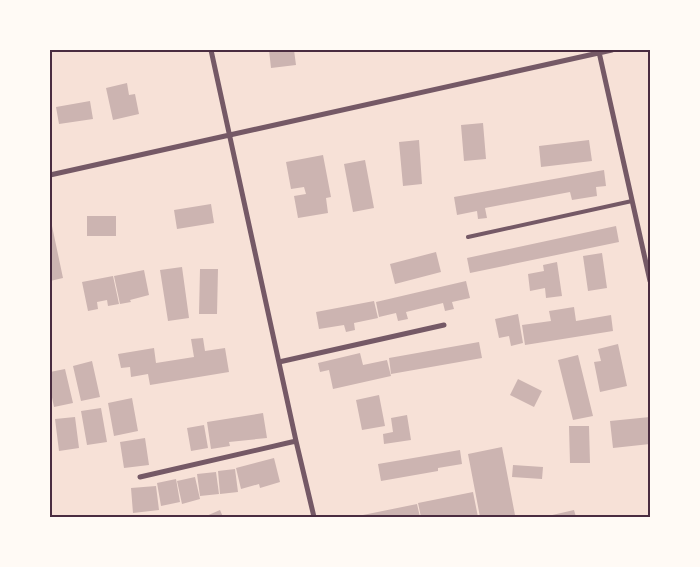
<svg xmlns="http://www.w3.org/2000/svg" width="700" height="567" font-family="'Open Sans',sans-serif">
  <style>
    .building { fill: #ccb4b1 }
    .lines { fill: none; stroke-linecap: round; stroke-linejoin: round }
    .service { stroke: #755966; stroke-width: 4 }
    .minor { stroke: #755966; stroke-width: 5 }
    .neatline { fill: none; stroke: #4a2c40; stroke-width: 2 }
  </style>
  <rect width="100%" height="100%" fill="#f7e1d7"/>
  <path class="building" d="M269 50H294L296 65 271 68Z
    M127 83 129 95 135 94 139 114 113 120 106 88Z
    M90 101 93 119 59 124 56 107Z
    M483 123 486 159 464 161 461 125Z
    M419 140 422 184 403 186 399 142Z
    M589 140 592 161 541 167 539 146Z
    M323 155 331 197 326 198 328 213 298 218 294 196 306 194 304 187 291 189 286 162Z
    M365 160 374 208 353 212 344 164Z
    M604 170 606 186 596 187 597 196 572 200 570 192 485 208 487 218 478 219 477 211 457 215 454 197Z
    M211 204 214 223 177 229 174 210Z
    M87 216H116V236H87Z
    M50 226H52L63 278 50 281Z
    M616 226 619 242 470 273 467 258Z
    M436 252 441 272 395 284 390 264Z
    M602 253 607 288 588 291 583 256Z
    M557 262 562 296 546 298 545 288 530 291 528 274 544 271 543 265Z
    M182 267 189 318 168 321 160 270Z
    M200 269H218L217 314H199Z
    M144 270 149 295 130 300 131 302 120 304 114 276Z
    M113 276 119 304 108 306 107 300 97 302 98 309 88 311 82 282Z
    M466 281 470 298 452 302 454 309 445 311 443 303 406 312 408 319 398 321 396 313 379 317 376 302Z
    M374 301 378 318 354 323 355 330 346 332 344 325 319 329 316 312Z
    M574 307 576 321 611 315 613 331 525 345 522 325 551 321 549 311Z
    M518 314 523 343 511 346 509 336 499 338 495 319Z
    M203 338 205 351 225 348 229 372 150 385 148 374 131 377 130 367 121 368 118 354 154 348 156 363 194 357 191 339Z
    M479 342 482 358 391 374 389 358Z
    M618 344 627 386 600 392 594 362 601 361 598 349Z
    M360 353 363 365 387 360 391 376 333 389 329 370 320 372 318 363Z
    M578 355 593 416 573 420 558 360Z
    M92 361 100 397 81 401 73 366Z
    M65 369 73 403 54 407 50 388V372Z
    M518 379 542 391 534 407 510 395Z
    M379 395 385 426 362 430 356 400Z
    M132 398 138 431 114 436 108 403Z
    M101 408 107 442 87 445 81 411Z
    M263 413 267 438 229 442 230 446 211 449 207 422Z
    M407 415 411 440 384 444 383 434 393 432 391 418Z
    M75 417 79 448 59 451 55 419Z
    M650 417V444L613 448 610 421Z
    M204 425 208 448 191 451 187 428Z
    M569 426H589L590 463H570Z
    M145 438 149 465 124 468 120 442Z
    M502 447 515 515 504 517H480L468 454Z
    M460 450 462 464 438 468V471L381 481 378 464Z
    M274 458 280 482 260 488 259 484 241 489 236 468Z
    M513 465 543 467 542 479 512 477Z
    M235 469 238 492 220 494 218 471Z
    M216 472 219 494 200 496 197 474Z
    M195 477 200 499 182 504 177 481Z
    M176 479 180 502 161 506 157 483Z
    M156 486 159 510 133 513 131 488Z
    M473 492 478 517H421L418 503Z
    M417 504 420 517H363V515Z
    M220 510 223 517H204Z
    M574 510 576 517H548V516Z"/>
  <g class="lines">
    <path class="service" d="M468 237 632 201"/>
    <path class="minor" d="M211 50 296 441 314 517
      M599 52 650 281
      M50 175 612 50
      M279 362 444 325
      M140 477 296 441"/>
  </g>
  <rect width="700" height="567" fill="none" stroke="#fffaf5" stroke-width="102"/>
  <rect x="51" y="51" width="598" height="465" class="neatline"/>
</svg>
